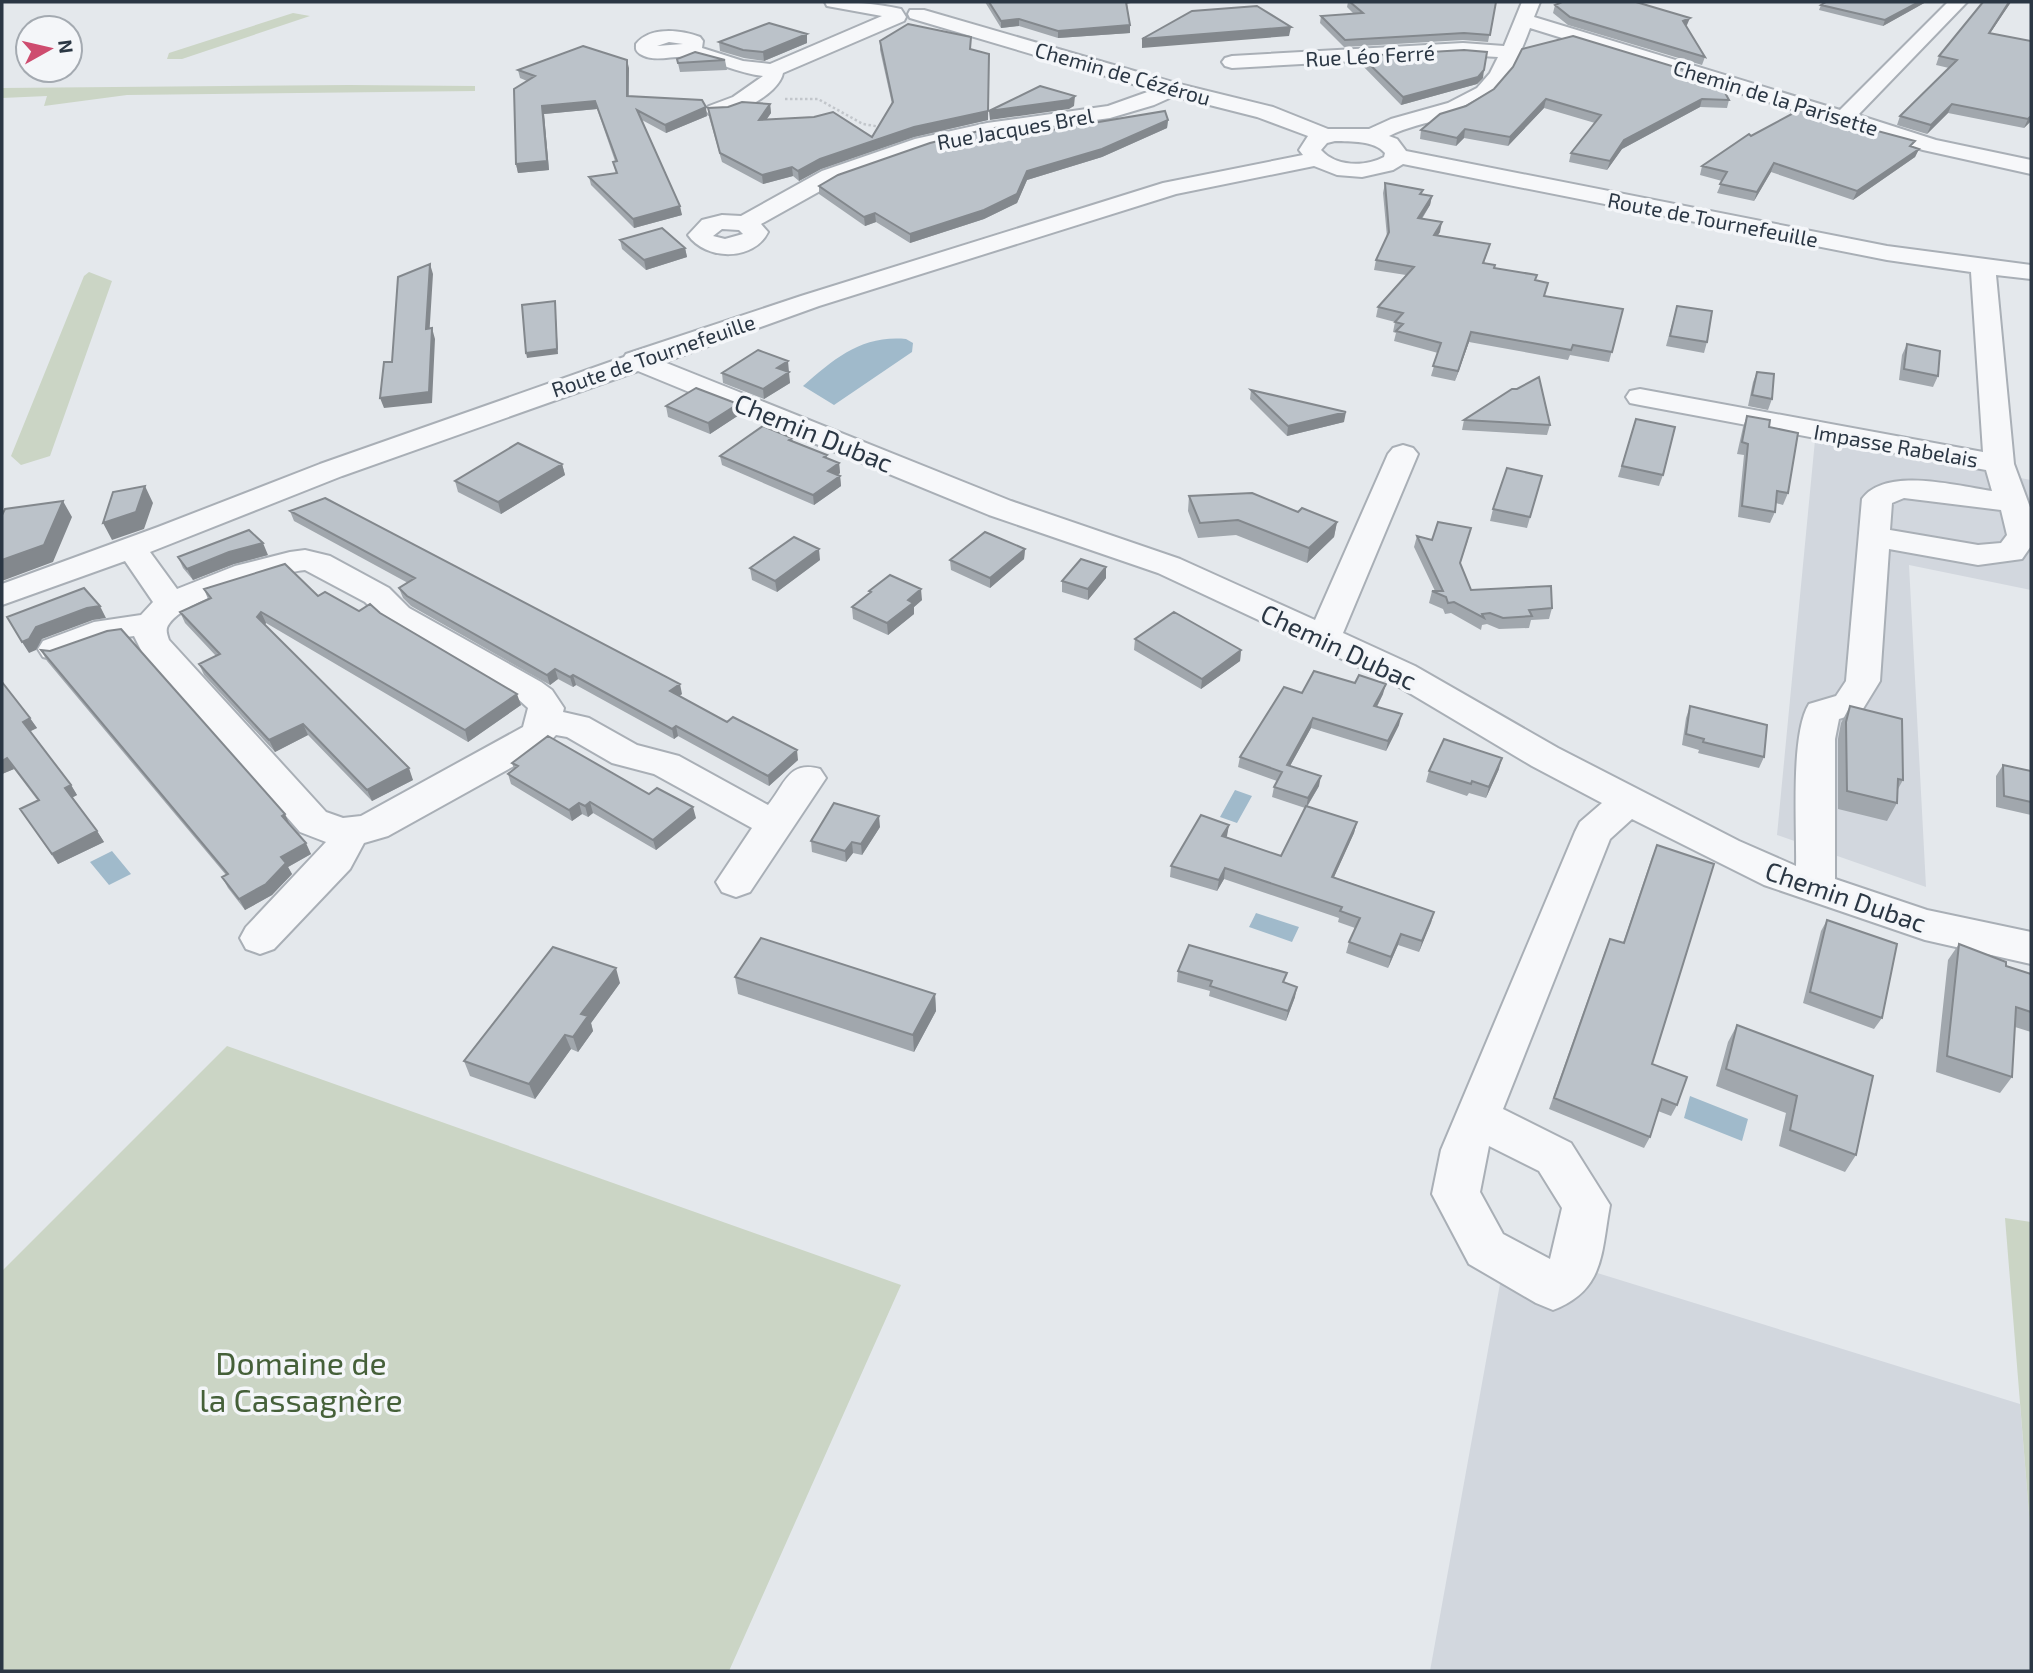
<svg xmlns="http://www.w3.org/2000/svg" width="2033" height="1673" font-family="'Exo 2',sans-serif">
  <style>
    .built { fill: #d2d7de }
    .green { fill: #cbd5c5 }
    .water { fill: #a0bacb }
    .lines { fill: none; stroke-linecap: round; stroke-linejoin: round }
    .minor-casing { stroke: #a9afb6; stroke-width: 4 }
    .path { stroke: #c2c6cb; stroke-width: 2.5; stroke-dasharray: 2.5 2.5; stroke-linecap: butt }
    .minor { fill: #f7f8fa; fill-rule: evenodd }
    .wall { fill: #a1a7ad }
    .shaded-wall { fill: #83888d }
    .building { fill: #bbc2c9; stroke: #83888d; stroke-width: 2 }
    .labels { text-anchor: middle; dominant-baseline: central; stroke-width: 7; stroke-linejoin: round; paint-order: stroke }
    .far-street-label { font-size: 21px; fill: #2b3744; stroke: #f4f6f9 }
    .street-label { font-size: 26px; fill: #2b3744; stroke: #f4f6f9 }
    .near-park-label { font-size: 32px; fill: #456039; stroke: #f4f6f9 }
  </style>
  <rect width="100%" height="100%" fill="#e4e8ec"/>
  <path class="built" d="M1815 440 2031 480V590L1909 565 1926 887 1777 835Z
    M1507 1245 2020 1404 2031 1538V1671H1430Z"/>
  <path class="green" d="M293 13 310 16 182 59H167L169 53Z
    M349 85 475 86V91L127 95 44 106 47 96 2 98V88Z
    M89 272 112 281 50 456 21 465 11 456 84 276Z
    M227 1046 901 1285 729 1671H2V1271Z
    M2005 1218 2031 1222V1538Z"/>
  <path class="water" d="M906 339 913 343 912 352 834 405 803 386C835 358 862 335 906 339Z
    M1235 790 1252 796 1237 823 1220 817Z
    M112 851 131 874 109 885 90 862Z
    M1256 913 1299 927 1292 942 1249 927Z
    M1690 1096 1748 1119 1742 1141 1684 1118Z"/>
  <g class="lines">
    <defs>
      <path id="minor" d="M825 2C851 2 875 3 901 9L906 17 904 21 783 73C779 95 730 120 709 114L705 110 709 106 733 97 763 76C737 73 714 60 688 57 673 55 654 63 640 54 635 50 636 49 636 44 650 26 681 30 700 37L703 41 702 48 743 61 770 64 882 16 827 6ZM669 42 683 44 657 46Z
        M1522 2H1540L1534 17 1840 110 1948 2H1967L1858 115 1936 140 2031 160V174L1923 150 1530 28C1512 76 1497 103 1446 118 1426 123 1407 127 1389 136L1397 139 1406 151 1887 246 2031 265V279L1996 275 2014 464 2031 510V546L2022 559 1978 565 1889 549 1880 681 1861 712 1839 719 1835 739V879L1927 910 2031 932V964L1925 940 1764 885 1632 819 1610 839 1503 1109 1571 1143 1610 1205C1601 1253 1605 1290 1553 1310L1536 1303 1469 1264 1432 1194 1441 1150 1575 832 1580 822 1602 803 1532 766 1391 682 1158 573 989 515 638 371 342 476 150 552 177 589 235 566 290 552 305 550 330 556 389 588 409 608 541 682 552 690 564 708 563 712 589 718 637 745 679 756 768 805C785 785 788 760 820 769L826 778 750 892 736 897 722 892 716 882 752 828 654 774 612 763 567 737 556 735 541 751 388 836 364 843 350 869 274 949 260 954 246 949 240 938 246 927 326 842 300 832 142 652 134 636 112 639 55 660 43 657 38 649 43 641 94 622 141 615 153 602 125 561 2 605V584L158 527 320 464 624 357 626 354 801 296 1163 183 1303 155 1299 150 1308 136 1257 117 1174 96 1154 105 1110 118 987 135 930 149 838 181 761 224 768 232C754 261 706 261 688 235L702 220 722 215 741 216 822 171 915 139 987 123 1108 106 1153 90 910 18 908 14 910 10H924L1179 84 1273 107 1328 129H1369L1391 119 1448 103 1477 88 1490 73 1498 57 1463 55 1232 68 1225 66 1222 62 1225 58 1232 56 1463 43 1504 46ZM1335 141C1351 142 1374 140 1385 153L1384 157C1365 167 1336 167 1321 150L1327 143ZM1403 164 1887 260 1971 272 1983 452 1640 389 1630 391 1626 397 1630 403 1640 405 1986 470 1992 491C1958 486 1885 466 1862 499L1846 681 1836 696 1809 704C1790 734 1797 827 1796 866L1739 841 1558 748 1415 666 1343 633 1418 454 1413 448 1403 445 1393 448 1388 454 1315 620 1180 559 1011 501 664 362 819 306 1176 194 1314 166 1337 175 1362 177 1393 170ZM722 229 739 230 743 234 725 239 713 236ZM1904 498 2001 510 2007 535 2001 543 1978 545 1890 530 1892 503ZM305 570 365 602 385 622 517 698 528 708 523 727 361 816 343 818 326 812 169 640C167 634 165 629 169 624 185 599 276 573 305 570ZM1489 1146 1539 1171 1562 1208 1550 1259 1503 1234 1480 1192Z"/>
    </defs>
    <use href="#minor" class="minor-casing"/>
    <path class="path" d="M785 99H818L863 124 881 127"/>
    <use href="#minor" class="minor"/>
  </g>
  <path class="wall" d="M985 2H1134L1127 4 1130 25V33L1058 38 1019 26 1001 28Z
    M1348 2H1496L1488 42 1463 40 1344 47 1320 23 1321 16 1354 14 1347 7Z
    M1926 2 1883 26 1819 10 1821 5Z
    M1983 2H2011L1990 33 2031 121 2024 128 1948 113 1927 134 1897 125 1900 116 1949 68 1936 65 1939 56Z
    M1555 5 1687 25 1686 26 1705 57 1702 65 1568 25 1553 13Z
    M880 41 971 49 988 120 914 137 821 169 799 181 793 176 763 184 722 162 709 117 708 108 770 104 771 113 766 120 872 137 892 104 880 50Z
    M719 42 807 43 764 61 744 58 720 51Z
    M1361 56 1483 78 1477 84 1401 105 1360 63Z
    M677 59 725 60 727 70 680 72Z
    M629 68V96L707 116 666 133 642 120 682 215 634 228 591 185 589 177 616 173 613 162 615 161 597 109 544 114 549 170 518 173 516 164 527 81 520 78 518 70Z
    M1494 89 1729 100 1727 108 1700 107 1622 149 1607 170 1569 162 1571 153 1595 123 1544 108 1508 146 1464 138 1456 146 1420 139 1421 130Z
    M1168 120 1167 128 1102 157 1027 180 1017 203 984 219 910 243 876 222 865 226 819 194V186L1032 123V131L1028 134Z
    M1751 136 1913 147 1919 149 1915 157 1853 200 1771 172 1754 201 1717 193 1722 181 1700 175 1702 166Z
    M1385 183 1423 190 1422 194 1432 196 1430 205 1422 219 1440 232 1438 235 1487 253 1484 263 1494 268 1535 280 1544 296 1623 309 1609 362 1570 355 1568 360 1469 342 1455 381 1431 376 1438 353 1394 341 1396 333 1393 332 1395 322 1376 317 1378 307 1406 275 1374 270 1376 260 1387 237 1383 193Z
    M620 240 685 248 687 257 646 270 622 249Z
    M1677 306 1707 342 1704 353 1666 346Z
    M1907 344 1938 376 1933 387 1899 380 1902 355Z
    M788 372 790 383 764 399 723 383 722 373 789 372Z
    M1757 372 1772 399 1768 410 1748 406 1753 382Z
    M1517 389 1550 425 1547 435 1462 430 1464 420Z
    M1251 390 1344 422 1287 436 1250 399Z
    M738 404 739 415 710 434 668 417 666 406Z
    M1747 416 1769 427 1788 493 1783 505 1776 503 1775 512 1770 523 1738 517 1744 455 1737 454 1743 427Z
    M1636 419 1663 475 1659 486 1618 477Z
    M792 438 793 441 827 455V459L839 463 840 473 838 475 840 476 841 486 814 505 722 465 720 456Z
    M562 464 565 475 501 514 458 492 455 481Z
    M1542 476 1527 528 1490 521 1493 509Z
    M1189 496 1337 522 1334 537 1307 563 1236 535 1198 538 1188 511Z
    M290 511 682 694 679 696 798 760 769 786 678 736 674 739 576 685 573 687 558 679 550 685 411 606 403 598 399 588 408 583 294 521Z
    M1417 536 1432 540H1468L1460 564 1471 590 1552 608 1549 619 1531 620 1529 628 1499 629 1487 624 1482 625 1481 630 1451 613 1445 614 1443 609 1429 603 1432 591H1435L1414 547Z
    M1025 549 1024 559 990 588 951 570 950 560Z
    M268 555 234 564 193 580 183 568 178 557Z
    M820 560 777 592 752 580 750 568Z
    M1106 567V578L1088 600 1062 592V581Z
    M204 589 318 596 359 611 380 613 521 705 468 742 266 623 265 625 413 780 372 801 308 735 275 752 204 675 199 664 216 656 185 623 180 612 208 599Z
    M869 591 922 600 914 607V614L888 635 853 619 852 607 869 594Z
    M1135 639 1241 650 1240 661 1201 689 1134 650Z
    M41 650 290 825 311 854 288 867 292 874 272 895 245 910 228 888 222 877 226 875 47 661Z
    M2 682 37 728 30 731 71 785 77 795 72 798 97 831 104 842 58 864 20 809 38 801 14 769 2 774Z
    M1302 693 1383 694 1377 707 1399 725 1386 751 1311 728 1290 766 1319 786 1307 807 1357 822 1354 833 1334 877 1434 912 1419 952 1398 945 1388 968 1346 953 1349 942 1355 928 1338 922 1339 918 1224 879 1217 891 1170 877 1171 866 1229 825 1226 837 1281 856 1305 808 1272 797 1274 787 1277 781 1238 767 1240 757Z
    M1690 706 1764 757 1759 768 1698 753 1699 750 1682 745 1686 718Z
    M1850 706 1903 780 1898 789 1897 803 1887 821 1838 809V739L1841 723Z
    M512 763 649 794 696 818 656 850 593 813 588 817 582 814 572 821 511 784 508 774 514 769Z
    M2003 765 2031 771V815L1996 807V776Z
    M1499 769 1486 798 1469 793 1467 796 1426 782 1429 771Z
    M880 827 862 855 853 853 846 862 812 852 811 841Z
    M1657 845 1652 1064 1677 1105 1671 1116 1658 1111 1650 1137 1644 1148 1549 1109 1605 951 1610 939 1623 943 1652 857Z
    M1827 920 1882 1018 1874 1029 1803 1003 1821 931Z
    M1959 944 2006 966 2031 974V1032L2015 1027 2012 1077 2000 1093 1936 1072 1948 960Z
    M1178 971 1285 983 1295 997 1286 1021 1209 996 1210 991 1177 982Z
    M735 977 935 994 936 1011 914 1052 738 994Z
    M620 983 591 1023 593 1031 578 1052 571 1049 535 1099 470 1076 464 1061Z
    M1737 1025 1856 1155 1845 1172 1779 1146 1786 1113 1716 1086 1728 1042Z"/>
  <path class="shaded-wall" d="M1919 2H1926L1883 26 1885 20Z
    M2009 2H2011L1985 41 1989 33Z
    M1690 18 1687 25 1681 28 1683 21Z
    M1019 19V26L1001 28V21Z
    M1130 25V33L1058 38V31Z
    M1291 27 1289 36 1142 48V39Z
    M807 34V43L764 61 763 52Z
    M989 54 988 120 914 137 821 169 799 181 798 171 820 159 914 127Z
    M627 60 629 68 628 104 627 96Z
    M1484 70 1483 78 1477 84 1401 105 1403 97Z
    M1075 96 1074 106 1069 109 990 120 989 111Z
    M1546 99 1544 108 1508 146 1510 137Z
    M1702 99 1700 107 1622 149 1607 170 1610 161 1624 140Z
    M595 101 597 109 544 114 549 170 518 173 516 164 542 106Z
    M770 104 771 113 760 129 759 120Z
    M1952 104 1948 113 1927 134 1931 125Z
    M706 107 707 116 666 133 665 125Z
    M2031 116V121L2024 128 2028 119Z
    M1168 120 1167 128 1102 157 1027 180 1017 203 984 219 910 243V234L1027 171Z
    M1032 123V131L1009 146V137Z
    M1465 129 1464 138 1456 146 1457 138Z
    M1919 149 1915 157 1853 200 1857 191Z
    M1774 163 1771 172 1754 201 1757 192Z
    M792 167 793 176 763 184 762 175Z
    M1432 196 1430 205 1416 227 1418 218Z
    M680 206 682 215 634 228 633 219Z
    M875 213 876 222 865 226 864 217Z
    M1442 222 1440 232 1432 244 1434 235Z
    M685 248 687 257 646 270 644 260Z
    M430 264 433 274 429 339 426 329Z
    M555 301 558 354 527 358 526 353Z
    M432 328 435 339 432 403 384 408 380 398Z
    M1471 332 1469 342 1455 381 1458 371Z
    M788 361 789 372 778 378 777 368Z
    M789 372 790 383 764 399 763 389Z
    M738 404 739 415 710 434 708 423Z
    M1346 412 1344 422 1287 436 1288 426Z
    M839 463 840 473 829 481 828 471Z
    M562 464 565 475 501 514 498 502Z
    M840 476 841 486 814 505 813 495Z
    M145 486 153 503 144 529 112 540 103 523Z
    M63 501 72 517 53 562 2 581V560Z
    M1337 522 1334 537 1307 563 1309 548Z
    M263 543 268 555 234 564 193 580 187 569 229 552Z
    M819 549 820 560 777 592 775 581Z
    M1025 549 1024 559 990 588V578Z
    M1106 567V578L1088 600V589Z
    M921 589 922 600 914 607V614L888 635 887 623 908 600Z
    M100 606 106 618 93 620 42 639 36 650 29 653 22 642 36 627 87 608Z
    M261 612 266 623 262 628 257 617Z
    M1241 650 1240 661 1201 689 1202 679Z
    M555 669 558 679 550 685 547 675Z
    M573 675 576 685 573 687 570 677Z
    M680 684 682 694 672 701 670 691Z
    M1386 684 1383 694 1372 716 1374 706Z
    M517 694 521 705 468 742 465 730Z
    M1402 714 1399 725 1386 751 1388 741Z
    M30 718 37 728 29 732 23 722Z
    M1313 718 1311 728 1285 775 1287 765Z
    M303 724 308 735 275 752 269 740Z
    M676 726 678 736 674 739 672 729Z
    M797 750 798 760 769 786 768 776Z
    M7 758 14 769 2 774V761Z
    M1502 758 1499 769 1486 798 1489 787Z
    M409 768 413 780 372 801 367 790Z
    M1321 776 1319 786 1306 808 1308 798Z
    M71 785 77 795 71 798 65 788Z
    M590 802 593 813 588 817 585 806Z
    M579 803 582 814 572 821 569 810Z
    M693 807 696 818 656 850 653 840Z
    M285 814 290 825 282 816Z
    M879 816 880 827 862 855 861 844Z
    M1357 822 1354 833 1329 888 1332 877Z
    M1229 825 1227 836 1221 847 1222 836Z
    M97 831 104 842 58 864 52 854Z
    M852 842 853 853 846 862 845 851Z
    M306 843 311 854 288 867 292 874 272 895 245 910 239 899 281 857Z
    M1225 868 1224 879 1217 891 1219 880Z
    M1434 912 1431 923 1419 952 1422 941Z
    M1401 934 1398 945 1388 968 1391 957Z
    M616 968 620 983 591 1023 593 1031 578 1052 573 1037 581 1014Z
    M1297 987 1295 997 1286 1021 1288 1011Z
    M935 994 936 1011 914 1052 913 1035Z
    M565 1035 571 1049 535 1099 529 1084Z"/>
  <path class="building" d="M989 2H1126L1130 25 1058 31 1019 19 1001 21Z
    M1350 2H1496L1490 35 1464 33 1345 40 1321 16 1363 13Z
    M1562 2H1636L1690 18 1683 21 1705 57 1570 17 1555 5Z
    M1826 2H1919L1885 20 1821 5Z
    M1983 2H2009L1989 33 2031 41V116L2028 119 1952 104 1931 125 1900 116 1957 60 1939 56Z
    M1257 6 1291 27 1142 39 1192 11Z
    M769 23 807 34 763 52 743 50 719 42Z
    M908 24 971 37 970 49 989 54 988 111 914 127 820 159 798 171 792 167 762 175 720 153 708 108 728 107 742 102 770 104 759 120 814 117 833 112 872 137 893 102 880 41Z
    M1573 36 1718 80 1729 100 1702 99 1624 140 1610 161 1571 153 1601 115 1546 99 1510 137 1465 129 1457 138 1421 130 1440 114 1466 106 1494 89 1513 67 1522 49Z
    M583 46 627 60V96L702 100 706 107 665 125 637 110 680 206 633 219 589 177 617 173 613 162 617 161 595 101 542 106 547 161 516 164 514 89 535 76 518 70Z
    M1464 50 1487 52 1484 70 1478 77 1403 97 1361 56Z
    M695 52 725 60 678 63 677 59Z
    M1040 86 1075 96 1069 100 989 111Z
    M1799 110 1915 141 1910 146 1919 149 1857 191 1774 163 1757 192 1720 184 1727 172 1702 166 1749 134 1751 136Z
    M1165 111 1168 120 1102 149 1027 171 1017 194 984 210 910 234 875 213 864 217 819 186 838 175 930 143 987 129 1032 123 1009 137Z
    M1385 183 1423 190 1420 194 1432 196 1418 218 1442 222 1434 235 1490 244 1483 263 1495 265 1494 268 1537 275 1535 280 1548 283 1544 296 1623 309 1612 352 1573 345 1571 350 1471 332 1458 371 1433 366 1441 343 1396 331 1403 324 1395 322 1403 313 1378 307 1414 267 1376 260 1389 232Z
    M662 228 685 248 644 260 620 240Z
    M430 264 426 329 432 328 429 392 380 398 384 362H392L398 277Z
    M555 301 557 349 526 353 522 305Z
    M1677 306 1712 311 1707 342 1670 336Z
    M1907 344 1940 351 1938 376 1904 369Z
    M758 350 788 361 777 368 789 372 763 389 722 373Z
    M1757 372 1774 374 1772 399 1752 395Z
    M1539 377 1550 425 1464 420 1512 389H1517Z
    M696 388 738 404 708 423 666 406Z
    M1251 390 1346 412 1288 426Z
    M1747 416 1770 420 1769 427 1798 433 1788 493 1777 491 1775 512 1742 506 1748 444 1742 442Z
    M1636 419 1675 427 1663 475 1622 466Z
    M763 426 792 438 789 440 827 455 824 457 839 463 828 471 840 476 813 495 720 456Z
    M518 443 562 464 498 502 455 481Z
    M1507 468 1542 476 1530 517 1493 509Z
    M145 486 136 512 103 523 113 492Z
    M1252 493 1298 512 1302 508 1337 522 1309 548 1238 520 1200 523 1189 496Z
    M325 498 680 684 670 691 727 722 733 717 797 750 768 776 676 726 672 729 573 675 570 677 555 669 547 675 407 596 399 588 415 578 290 511Z
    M63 501 44 545 2 560V515L5 509Z
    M1438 522 1471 528 1460 563 1471 590 1551 586 1552 608 1529 610 1532 616 1503 618 1490 613 1482 614 1484 618 1454 602 1448 603 1446 597 1432 591H1443L1417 536 1432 540Z
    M249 530 263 543 229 552 187 569 178 557Z
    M985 532 1025 549 990 578 950 560Z
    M794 537 819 549 775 581 750 568Z
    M1081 559 1106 567 1088 589 1062 581Z
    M285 564 318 596 325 592 359 611 370 604 380 613 517 694 465 730 261 612 257 617 409 768 367 790 303 724 269 740 199 664 220 654 180 612 211 598 204 589Z
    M890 575 921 589 908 600 913 603 887 623 852 607 871 592 869 591Z
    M84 588 100 606 87 608 36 627 29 639 22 642 7 617Z
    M1174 612 1241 650 1202 679 1135 639Z
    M121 629 285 814 282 816 306 843 281 857 286 863 266 884 239 899 222 877 228 874 41 650 50 651 107 631Z
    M1314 671 1355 683 1359 675 1386 684 1374 706 1402 714 1388 741 1313 718 1287 765 1321 776 1308 798 1274 787 1282 772 1240 757 1284 687 1302 693Z
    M2 682 30 718 23 722 71 785 65 788 97 831 52 854 20 809 39 800 7 758 2 761Z
    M1690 706 1767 725 1764 757 1703 742 1704 739 1686 734Z
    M1850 706 1902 719 1903 780 1898 779 1897 803 1847 791 1846 722Z
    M548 736 649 794 657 788 693 807 653 840 590 802 585 806 579 803 569 810 508 774 518 766 512 763Z
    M1444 739 1502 758 1489 787 1472 781 1471 784 1429 771Z
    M2003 765 2031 771V802L2004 796Z
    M834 803 879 816 861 844 852 842 845 851 811 841Z
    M1306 806 1357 822 1332 877 1434 912 1422 941 1401 934 1391 957 1349 942 1360 918 1340 911 1342 907 1225 868 1219 880 1171 866 1201 815 1229 825 1222 836 1281 856Z
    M1657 845 1714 864 1652 1064 1687 1077 1677 1105 1662 1099 1650 1137 1554 1098 1610 939 1624 943Z
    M1827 920 1897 944 1882 1018 1810 992Z
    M761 938 935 994 913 1035 735 977Z
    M1959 944 2006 962V966L2031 974V1012L2016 1007 2012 1077 1947 1056Z
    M1189 945 1287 973 1283 982 1297 987 1288 1011 1210 986 1212 981 1178 971Z
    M553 947 616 968 581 1014 588 1016 573 1037 565 1035 529 1084 464 1061Z
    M1737 1025 1873 1076 1856 1155 1790 1130 1797 1096 1726 1069Z"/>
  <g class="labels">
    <g class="far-street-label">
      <text transform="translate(1370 55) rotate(-3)">Rue Léo Ferré</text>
      <text transform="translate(1123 73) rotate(16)">Chemin de Cézérou</text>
      <text transform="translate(1776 97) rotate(17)">Chemin de la Parisette</text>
      <text transform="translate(1015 128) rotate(-10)">Rue Jacques Brel</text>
      <text transform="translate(1713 219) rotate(11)">Route de Tournefeuille</text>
      <text transform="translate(653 355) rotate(-19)">Route de Tournefeuille</text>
      <text transform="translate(1896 445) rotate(10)">Impasse Rabelais</text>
    </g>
    <g class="street-label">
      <text transform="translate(814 432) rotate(22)">Chemin Dubac</text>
      <text transform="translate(1339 646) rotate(25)">Chemin Dubac</text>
      <text transform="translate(1846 896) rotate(19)">Chemin Dubac</text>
    </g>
    <g class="near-park-label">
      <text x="301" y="1362">Domaine de<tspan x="301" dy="37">la Cassagnère</tspan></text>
    </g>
  </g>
  <rect width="2033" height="1673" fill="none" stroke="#2b3744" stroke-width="7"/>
  <g transform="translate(49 49) rotate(82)"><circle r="33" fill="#f4f6f9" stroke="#a4aab1" stroke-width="2"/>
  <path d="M0-5L12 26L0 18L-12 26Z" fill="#ce4c6f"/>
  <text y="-10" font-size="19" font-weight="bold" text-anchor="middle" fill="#2b3744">N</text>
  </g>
</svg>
